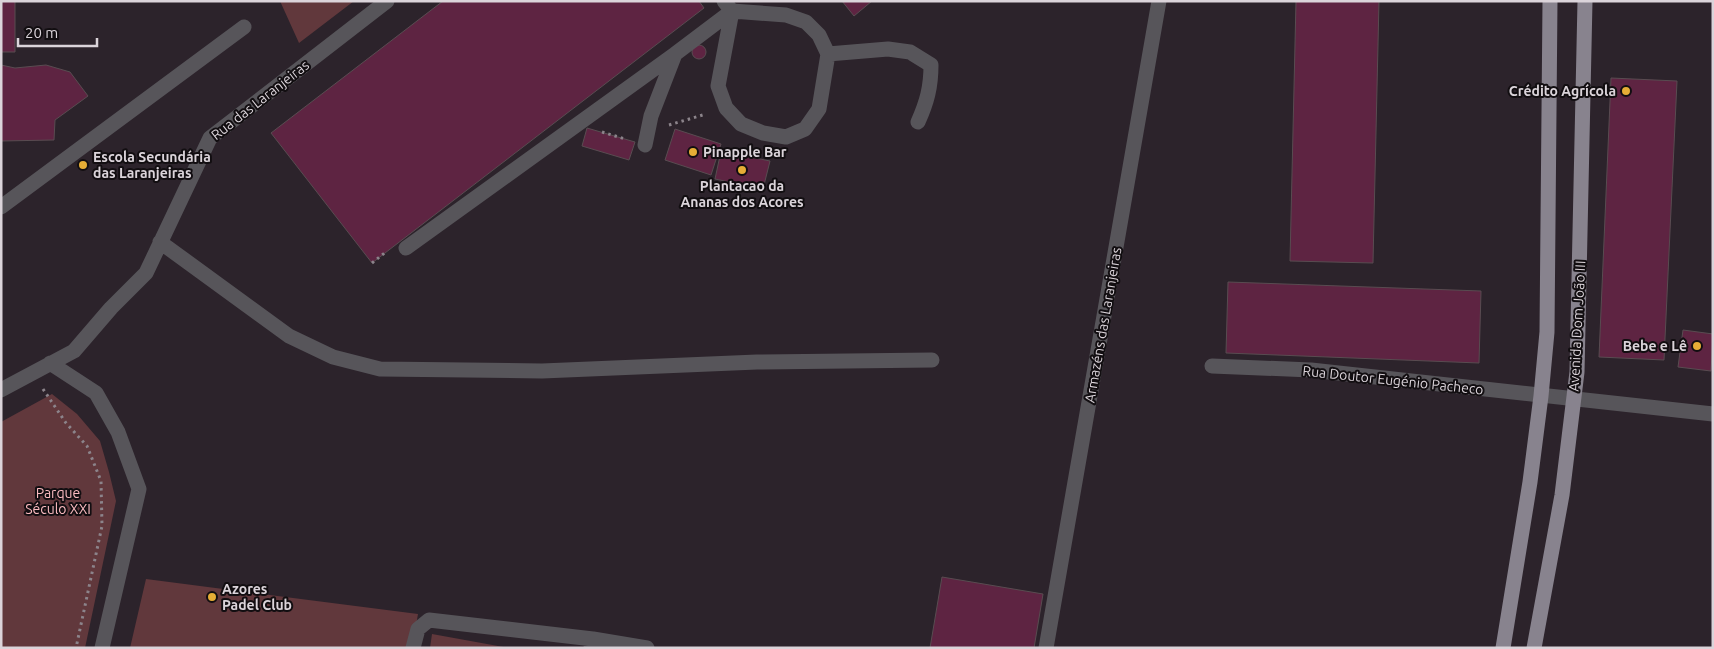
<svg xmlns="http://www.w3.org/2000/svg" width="1714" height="649" font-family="Ubuntu,sans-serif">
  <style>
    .green { fill: #61383c }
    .building { fill: #5e2442; stroke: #594c51 }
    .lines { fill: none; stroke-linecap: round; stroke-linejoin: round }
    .path { stroke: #8c848b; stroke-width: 3; stroke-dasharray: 2.5 4; stroke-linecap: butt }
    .minor { stroke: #57555a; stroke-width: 15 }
    .major { stroke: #88838e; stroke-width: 15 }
    .poi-dot { fill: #e6ad36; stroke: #120e11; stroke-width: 2 }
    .labels { text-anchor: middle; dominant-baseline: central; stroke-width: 4; stroke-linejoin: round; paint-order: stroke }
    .poi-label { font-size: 14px; font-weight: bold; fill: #dbd4da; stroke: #120e11; text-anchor: start }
    .street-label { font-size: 14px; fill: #dbd4da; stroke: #120e11 }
    .park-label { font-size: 14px; fill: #fbbbc0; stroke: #120e11 }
  </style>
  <rect width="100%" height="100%" fill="#2c232b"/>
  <path class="green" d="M280 1H354L299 43Z
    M52 394 77 414 100 441 109 472 116 501 85 648H1V422Z
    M146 579 418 614 412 648H130Z
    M432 634 509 648H430Z"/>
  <path class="building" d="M1 1H15V52H1Z
    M443 1H699L704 8 372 263 271 133Z
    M842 1H872L854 16Z
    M1296 1H1379L1373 263 1290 261Z
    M692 52a7 7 0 1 1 14 0a7 7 0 1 1-14 0Z
    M1 65 15 68 46 65 70 72 88 96 55 120 54 140 1 141Z
    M1611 78 1677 81 1664 360 1599 357Z
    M587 128 635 142 629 160 582 146Z
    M675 129 721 144 711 175 665 160Z
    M721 151 770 161 763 189 715 179Z
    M1228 282 1481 291 1479 363 1226 353Z
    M1683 330 1713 334 1711 371 1678 367Z
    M942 577 1043 594 1034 648H930Z"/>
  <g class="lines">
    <path class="path" d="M669 125 706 114
      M602 132 625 139
      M372 263 387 251
      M43 389 66 423 87 446 101 481 102 526 76 648"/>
    <path class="minor" d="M828 54 888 49 910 52 931 65C931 87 927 102 918 122
      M645 145 651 116 675 54 732 11 786 15 806 22 819 35 828 54 819 109 805 129 786 137 763 133 741 124 726 108 718 86 732 11 724 1
      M1 207 244 27
      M160 242 289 336 333 357 380 369 542 371 757 362 932 360
      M406 248 675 54
      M50 363 96 393 118 432 139 489 102 648
      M1212 366 1311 370 1713 414
      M1 390 74 351 111 308 146 273 210 138 387 1
      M593 639 647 648
      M413 648 418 629 429 620 593 639 591 648
      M1046 648 1159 1"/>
    <path class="major" d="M1503 648 1530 482 1541 396 1547 332 1550 1
      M1534 648 1562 495 1577 372 1585 1"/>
  </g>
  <g class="poi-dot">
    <circle cx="1626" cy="91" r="5"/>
    <circle cx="693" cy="152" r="5"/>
    <circle cx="83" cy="165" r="5"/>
    <circle cx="742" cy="170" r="5"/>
    <circle cx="1697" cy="346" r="5"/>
    <circle cx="212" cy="597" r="5"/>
  </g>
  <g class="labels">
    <g class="poi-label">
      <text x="1616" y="91" text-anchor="end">Crédito Agrícola</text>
      <text x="703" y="152">Pinapple Bar</text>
      <text x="93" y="157">Escola Secundária<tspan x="93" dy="16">das Laranjeiras</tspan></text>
      <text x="742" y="186" text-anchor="middle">Plantacao da<tspan x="742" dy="16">Ananas dos Acores</tspan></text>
      <text x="1687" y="346" text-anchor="end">Bebe e Lê</text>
      <text x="222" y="589">Azores<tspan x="222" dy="16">Padel Club</tspan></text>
    </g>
    <g class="street-label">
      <text transform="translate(260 100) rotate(-38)">Rua das Laranjeiras</text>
      <text transform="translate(1103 325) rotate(-80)">Armazéns das Laranjeiras</text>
      <text transform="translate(1577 326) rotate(-87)">Avenida Dom João III</text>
      <text transform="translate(1393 380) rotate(6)">Rua Doutor Eugénio Pacheco</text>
    </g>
    <g class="park-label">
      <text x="58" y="493">Parque<tspan x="58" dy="16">Século XXI</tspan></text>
    </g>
  </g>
  <rect width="1714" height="649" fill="none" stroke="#dbd4da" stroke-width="5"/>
  <path d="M18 38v8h79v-8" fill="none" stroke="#dbd4da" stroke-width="2.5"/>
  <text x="25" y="38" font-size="15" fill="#dbd4da" stroke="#120e11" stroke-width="4" paint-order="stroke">20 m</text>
</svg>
